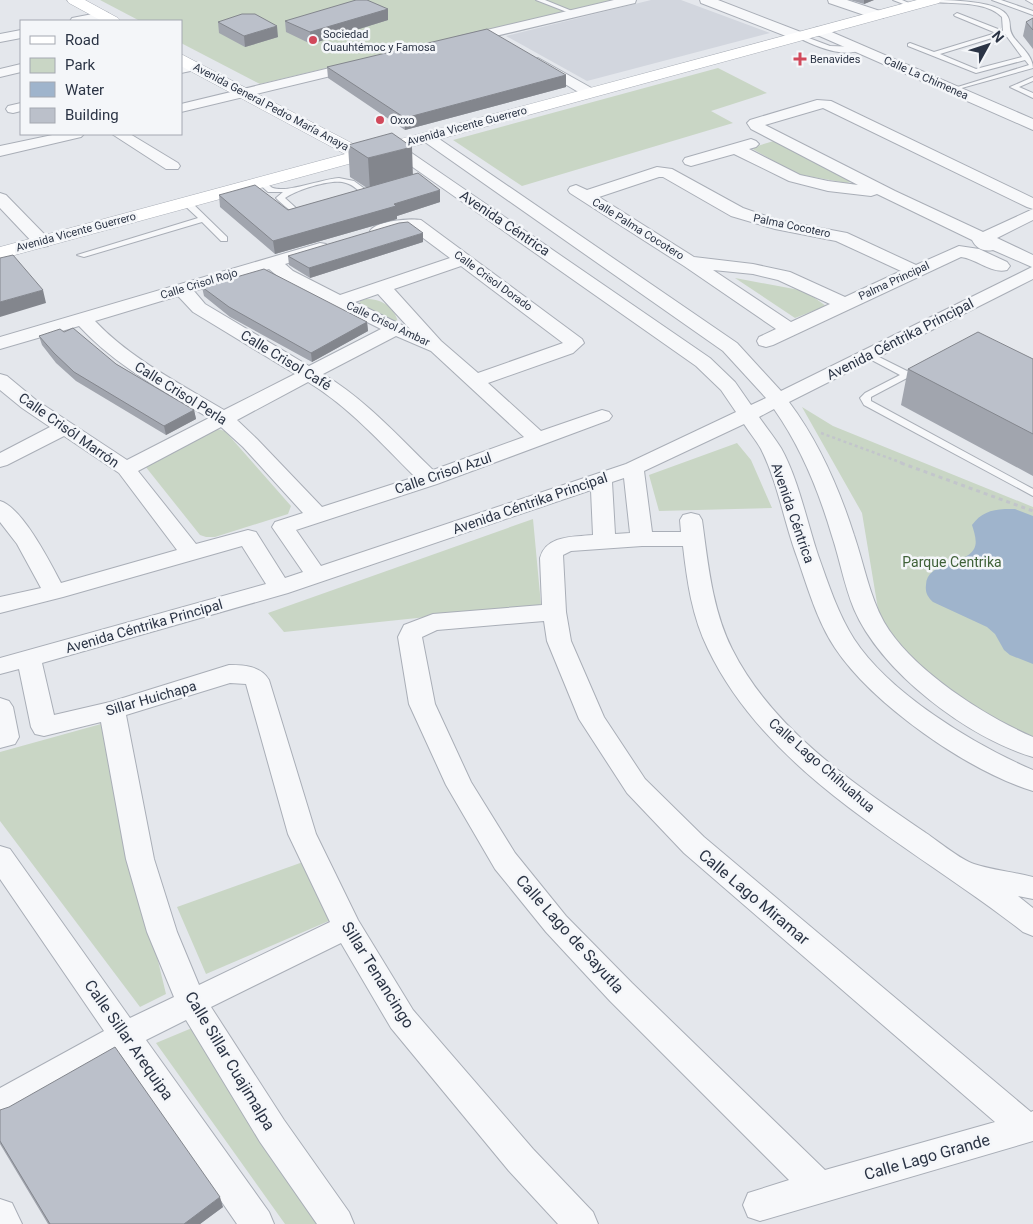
<svg xmlns="http://www.w3.org/2000/svg" width="1033" height="1224" font-family="Roboto,sans-serif">
  <style>
    .built { fill: #d2d6de }
    .green { fill: #c9d6c5 }
    .water { fill: #9fb4cc }
    .lines { fill: none; stroke-linecap: round; stroke-linejoin: round }
    .lane-casing { stroke: #a9aeb7; stroke-width: 2 }
    .street-casing { stroke: #a9aeb7; stroke-width: 2 }
    .secondary-casing { stroke: #a9aeb7; stroke-width: 1 }
    .path-far1 { stroke: #c2c5cb; stroke-width: 2.5; stroke-dasharray: 3 3; stroke-linecap: butt }
    .path { stroke: #c2c5cb; stroke-width: 3; stroke-dasharray: 4 4; stroke-linecap: butt }
    .lane { fill: #f7f8fa; fill-rule: evenodd }
    .street { fill: #f7f8fa; fill-rule: evenodd }
    .secondary { fill: #fff; fill-rule: evenodd }
    .wall { fill: #a1a5ae }
    .shaded-wall { fill: #83868d }
    .building { fill: #bbc0ca; stroke: #83868d }
    .poi-dot { fill: #d1495b; stroke: #f4f6f9; stroke-width: 2 }
    .labels { text-anchor: middle; dominant-baseline: central; stroke-width: 5; stroke-linejoin: round; paint-order: stroke }
    .far-poi-label { font-size: 11px; fill: #2b3445; stroke: #f4f6f9; text-anchor: start }
    .far-street-label { font-size: 11px; fill: #2b3445; stroke: #f4f6f9 }
    .street-label { font-size: 14px; fill: #2b3445; stroke: #f4f6f9 }
    .park-label { font-size: 14px; fill: #3f6138; stroke: #f4f6f9 }
    .near-street-label { font-size: 16px; fill: #2b3445; stroke: #f4f6f9 }
  </style>
  <rect width="100%" height="100%" fill="#e4e7ec"/>
  <path class="built" d="M651 0H681L770 33 587 81 506 36Z"/>
  <path class="green" d="M100 0H612L260 84 181 43V21H140Z
    M718 68 767 93 711 111 733 123 522 186 453 140Z
    M777 140 855 181 847 183 796 174 751 148Z
    M735 278 805 291 826 306 795 318Z
    M366 299C381 299 394 306 398 322L395 323 358 306 360 301Z
    M802 407 833 426 1033 507V741L988 724 882 633 862 513Z
    M217 429 225 431 291 506 288 514 215 537H206L200 535 145 466 210 430Z
    M737 443 751 460 772 508 659 511 649 475Z
    M533 519 541 605 284 632 268 613Z
    M101 724 166 994 140 1007 0 821V752Z
    M303 862 331 920 206 974 177 907Z
    M192 1028 319 1224H285L156 1043Z"/>
  <path class="water" d="M1005 509H1015L1033 516V664L1010 655 1004 650 995 634 987 627 933 602C928 597 925 593 926 585 927 561 964 566 974 549 978 542 974 532 972 525 981 513 990 510 1005 509Z"/>
  <g class="lines">
    <defs>
      <path id="lane" d="M536 0H545L577 13 572 14Z
        M893 0H902L916 6 911 7Z
        M930 0C947 0 1001 0 1008 17 1012 26 1007 29 1015 39 1022 47 1033 57 1033 68L951 91V89L1029 65 1025 60 976 73 908 46V44L910 43 934 52 996 33 955 16 954 15 957 13 1003 31 1002 17C986 1 955 4 933 2ZM1005 34 1022 57 976 69 940 54Z
        M992 0H1001L1033 11V15Z
        M1026 0H1033V4Z
        M801 35 830 46 859 47 862 49C845 59 815 46 799 38L798 37Z
        M1033 77V81L1019 87 1033 93V98L1010 87Z
        M339 178 354 181 373 195 366 197C360 192 354 185 346 183 332 178 297 190 285 198L296 208 307 209 311 211C298 219 285 207 276 198L283 192H268L257 182 264 180C266 182 270 187 273 188 288 193 322 179 339 178Z
        M183 200H189L227 237V241H221L202 222 84 257 77 255 198 218 183 204Z
        M869 352 907 371 919 366 924 369 871 397V401L1033 489V496L864 405 860 398 865 393 900 375 866 357V353Z"/>
      <path id="street" d="M614 0H636L635 3 462 44 455 40 457 37Z
        M700 0H718L806 34 808 37 806 40H796L701 3Z
        M828 0H847L883 12 885 15 883 18H873L829 3Z
        M103 12 108 13 110 16 108 19 96 21H70L72 18Z
        M820 27 1033 119V130L815 34 813 31 815 28Z
        M21 30V38L0 42V34Z
        M538 58 595 90 597 93 595 96H585L533 65 531 62Z
        M359 61 366 65 364 68 181 112V104Z
        M195 62 202 66 200 69 181 73V65Z
        M21 64V72L0 77V69Z
        M817 100 831 101 1033 198V209L1027 207 823 108 765 125 895 191 983 232 1033 209V220L997 238 1033 255V279L789 402C819 442 839 488 854 535 864 564 869 595 884 622 911 669 984 716 1033 737V757C968 738 881 672 854 609 844 585 840 560 832 536 819 492 801 447 774 409L759 417C766 427 774 437 781 448 798 478 807 522 818 555 828 583 838 614 854 639 889 693 974 745 1033 770V791C968 771 873 705 835 648 817 621 808 588 797 557 784 522 778 483 761 449 756 440 749 432 744 424L644 471 652 532H681L680 520 683 515 691 513 699 515 702 520C708 563 712 609 732 649 772 729 854 784 926 833 938 841 961 860 974 864 992 870 1014 872 1033 877V899L1018 896 1033 908V936L1023 932C915 847 770 778 708 649 692 617 687 581 683 546H642L571 551 563 555 566 612 571 641 604 717 645 779 704 837 1031 1112 1033 1111V1141L760 1221 748 1217 743 1205 748 1193 789 1180 610 1001 546 932 495 869 446 785 409 704 398 637 404 625 433 614 542 605 540 558C546 535 573 537 593 535L591 490 288 593 42 663 54 715 110 702 229 665C244 665 261 666 269 680L316 834 358 920 413 1010 533 1149 593 1212 598 1224H558L509 1171 391 1028 341 943 211 1007 284 1120 349 1212 354 1224H317L260 1142 186 1020 146 1040 269 1212 274 1224H237L120 1054 12 1115 0 1120V1088L104 1031 0 879V846L10 849 130 1018 174 997 147 932 126 859 101 722 44 736 35 734 31 727 19 669 0 674V658L266 584 242 546 63 597 0 613V597L41 588 17 544 0 522V501C22 507 50 562 61 583L177 550 119 473 64 436 7 465 0 467V453L50 427 22 408 0 390V374L7 376 36 400 127 460 209 418C162 390 116 366 79 326L0 349V337L320 243 326 244 329 248 326 252 285 264 293 271 340 295 450 258 411 229C399 230 384 238 372 235L370 231C376 221 409 218 421 220L582 339 584 343 573 353 488 383 541 431 602 410 609 412 612 416 609 420 437 484 296 530 321 566 626 464 736 412 721 390 696 366 387 149 384 146 387 143H397L710 358 735 382 751 405 766 398 723 351 422 140 419 137 422 134H432L737 343 781 391 1032 267 993 250C983 252 976 248 972 240L877 194 871 196 828 191 789 181 734 154 691 166 685 164 683 161 685 158 751 139 756 141 759 144 756 147 749 149 800 175 828 181 858 185 751 129 747 123 750 120ZM461 266 563 343 478 373 441 341 394 289ZM269 269 281 279 381 329 309 366 205 304 194 291ZM378 294 410 329 355 302ZM178 296 193 312 295 374 224 410C179 383 131 359 95 321ZM396 336 431 351 524 437 433 470C398 436 365 399 323 374ZM308 382C349 407 381 443 415 477L322 507 257 439 237 420ZM221 427 243 447 303 513 275 522 272 527 303 572 285 578 256 532 248 530 196 544 138 471ZM624 478 630 533 615 534 612 482ZM544 621 547 641 579 719 627 793 684 853 995 1122 825 1170 632 983 566 916 515 853 471 782 435 704 422 637 437 630ZM230 683 246 684 288 834 330 922 199 985 177 932 154 859 126 715Z
        M21 103V111L13 113 8 112 6 109 8 106Z
        M57 134H84L81 137 0 156V146Z
        M112 134H130L178 163 180 166 178 169H166Z
        M657 167 672 169 743 208 778 220 847 233 916 265 959 246 979 249 1007 262 1010 266 1007 270C991 274 977 259 961 257L773 345 766 347 759 345 757 341 759 337 776 329 684 266 570 193 568 190 570 187 576 185 587 190ZM659 177H663L731 216 775 229 836 241 901 271 845 297 790 272 753 264 694 257 599 197ZM713 270 753 274 778 280 830 304 791 322Z
        M0 193 6 195 48 238 51 242 48 246 42 247 36 246 0 208Z
        M0 698 9 701 13 707 19 737 15 744 0 748Z
        M0 1199 12 1203 22 1224H0Z"/>
      <path id="secondary" d="M67 0H85L118 18 121 21H102L69 3Z
        M917 0H941L939 3 0 259V247L345 154 181 66V54L363 149Z"/>
    </defs>
    <use href="#lane" class="lane-casing"/>
    <use href="#street" class="street-casing"/>
    <use href="#secondary" class="secondary-casing"/>
    <path class="path-far1" d="M821 433 905 464"/>
    <path class="path" d="M901 463 1033 511"/>
    <use href="#lane" class="lane"/>
    <use href="#street" class="street"/>
    <use href="#secondary" class="secondary"/>
  </g>
  <path class="wall" d="M850 0H874L864 4Z
    M388 9V20L311 44 286 32 285 21Z
    M1033 18V49L1023 36 1026 22Z
    M218 22 278 37 245 47 219 33Z
    M327 67 566 75V87L405 130 328 78Z
    M348 145 413 174 440 202 397 216V219L275 254 220 207 219 195 288 210 367 188 350 177Z
    M423 242 310 278 289 265 288 256Z
    M202 287 367 322 368 331 312 362 230 317 204 296Z
    M64 332 116 364 194 410 196 419 166 435 76 381 56 363 42 345 39 336Z
    M1033 359V476L901 405 908 369Z
    M0 1110 223 1207 200 1224H48L0 1144Z"/>
  <path class="shaded-wall" d="M864 0H874L864 4Z
    M388 9V20L311 44 310 32Z
    M277 26 278 37 245 47 244 36Z
    M566 75V87L405 130V118Z
    M412 147 413 178 370 190 368 158Z
    M440 190V202L397 216V219L275 254 273 241Z
    M423 233V242L310 278 309 268Z
    M43 290 46 303 0 317V302Z
    M367 322 368 331 312 362 311 353Z
    M194 410 196 419 166 435 164 426Z
    M220 1197 223 1207 200 1224H184Z"/>
  <path class="building" d="M356 0H367L388 9 310 32 285 21Z
    M242 14H255L277 26 244 36 218 22Z
    M1033 18V30L1026 22Z
    M487 29 566 75 405 118 327 67Z
    M392 133 412 147 368 158 348 145Z
    M418 173 440 190 394 204 396 206 273 241 219 195 255 185 288 210Z
    M408 222 423 233 309 268 288 256 399 223Z
    M13 255 43 290 0 302V258Z
    M264 269 367 322 311 353 229 307 202 287Z
    M73 328 116 364 194 410 164 426 74 372 54 353 39 336 60 329 64 332Z
    M978 332 1033 359V434L908 369Z
    M115 1047 220 1197 184 1224H50L0 1141V1110L9 1107Z"/>
  <g class="poi-dot">
    <circle cx="313" cy="40" r="5"/>
    <path d="M797.5 51.5h5v5h5v5h-5v5h-5v-5h-5v-5h5z"/>
    <circle cx="380" cy="120" r="5"/>
  </g>
  <g class="labels">
    <g class="far-poi-label">
      <text x="323" y="34">Sociedad<tspan x="323" dy="13">Cuauhtémoc y Famosa</tspan></text>
      <text x="810" y="59">Benavides</text>
      <text x="390" y="120">Oxxo</text>
    </g>
    <g class="far-street-label">
      <text transform="translate(926 78) rotate(24)">Calle La Chimenea</text>
      <text transform="translate(271 107) rotate(28)">Avenida General Pedro María Anaya</text>
      <text transform="translate(467 126) rotate(-15)">Avenida Vicente Guerrero</text>
      <text transform="translate(792 226) rotate(12)">Palma Cocotero</text>
      <text transform="translate(638 229) rotate(32)">Calle Palma Cocotero</text>
      <text transform="translate(76 232) rotate(-15)">Avenida Vicente Guerrero</text>
      <text transform="translate(493 281) rotate(36)">Calle Crisol Dorado</text>
      <text transform="translate(894 281) rotate(-25)">Palma Principal</text>
      <text transform="translate(199 284) rotate(-17)">Calle Crisol Rojo</text>
      <text transform="translate(388 324) rotate(25)">Calle Crisol Ambar</text>
    </g>
    <g class="street-label">
      <text transform="translate(505 223) rotate(34)">Avenida Céntrica</text>
      <text transform="translate(900 339) rotate(-27)">Avenida Céntrika Principal</text>
      <text transform="translate(286 360) rotate(31)">Calle Crisol Café</text>
      <text transform="translate(181 393) rotate(32)">Calle Crisol Perla</text>
      <text transform="translate(69 430) rotate(35)">Calle Crisól Marrón</text>
      <text transform="translate(443 473) rotate(-19)">Calle Crisol Azul</text>
      <text transform="translate(530 503) rotate(-19)">Avenida Céntrika Principal</text>
      <text transform="translate(793 513) rotate(71)">Avenida Céntrica</text>
      <text transform="translate(144 626) rotate(-16)">Avenida Céntrika Principal</text>
      <text transform="translate(151 698) rotate(-16)">Sillar Huichapa</text>
      <text transform="translate(822 765) rotate(41)">Calle Lago Chihuahua</text>
    </g>
    <g class="park-label">
      <text x="952" y="562">Parque Centrika</text>
    </g>
    <g class="near-street-label">
      <text transform="translate(754 897) rotate(40)">Calle Lago Miramar</text>
      <text transform="translate(570 934) rotate(48)">Calle Lago de Sayutla</text>
      <text transform="translate(378 975) rotate(58)">Sillar Tenancingo</text>
      <text transform="translate(129 1040) rotate(55)">Calle Sillar Arequipa</text>
      <text transform="translate(230 1061) rotate(59)">Calle Sillar Cuajimalpa</text>
      <text transform="translate(927 1157) rotate(-16)">Calle Lago Grande</text>
    </g>
  </g>
  <rect x="20" y="20" width="162" height="115" fill="#f4f6f9" stroke="#a4a8b1"/>
  <rect x="30" y="36" width="25" height="8" fill="#ffffff" stroke="#a4a8b1"/>
  <text x="65" y="45" font-size="15" fill="#2b3445">Road</text>
  <rect x="30" y="58" width="25" height="15" fill="#c9d6c5" stroke="#a4a8b1"/>
  <text x="65" y="70" font-size="15" fill="#2b3445">Park</text>
  <rect x="30" y="82" width="25" height="15" fill="#9fb4cc" stroke="#a4a8b1"/>
  <text x="65" y="95" font-size="15" fill="#2b3445">Water</text>
  <rect x="30" y="108" width="25" height="15" fill="#bbc0ca" stroke="#a4a8b1"/>
  <text x="65" y="120" font-size="15" fill="#2b3445">Building</text>
  <g transform="translate(988 45) rotate(50)" stroke="#f4f6f9" stroke-width="4" paint-order="stroke">
  <path d="M0-4L9 19L0 12L-9 19Z" fill="#2b3445"/>
  <text y="-8" font-size="14" font-weight="bold" text-anchor="middle" fill="#2b3445">N</text>
  </g>
</svg>
